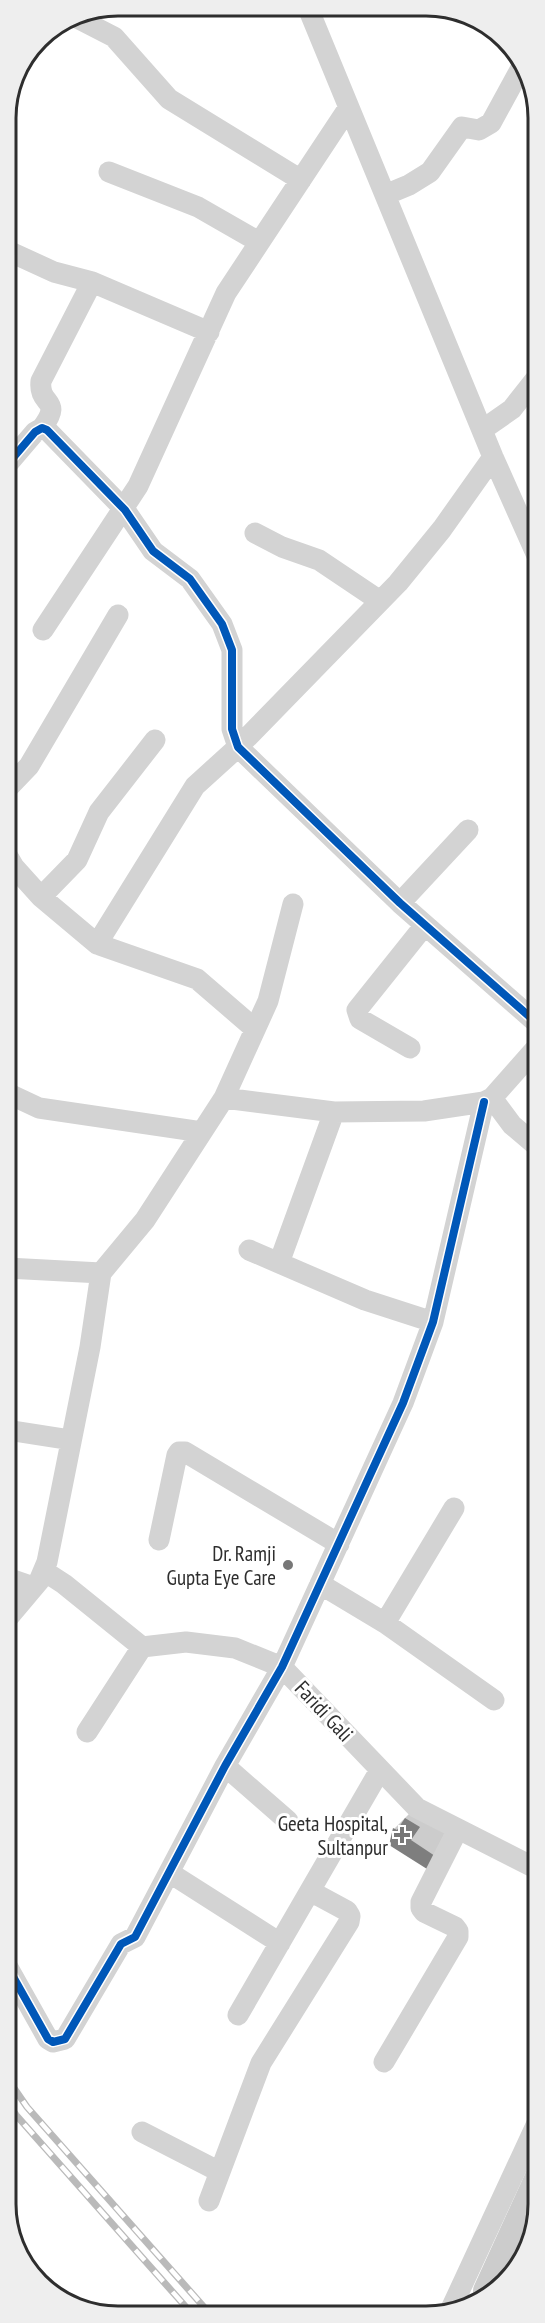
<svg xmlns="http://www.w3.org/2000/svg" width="545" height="2323" font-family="'PT Sans Narrow',sans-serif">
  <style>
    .shadow { fill: #0003 }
    .building { fill: #7e7e7e }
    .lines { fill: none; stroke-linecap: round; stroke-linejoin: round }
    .street { stroke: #d3d3d3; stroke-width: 21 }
    .secondary { stroke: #ccc; stroke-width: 28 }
    .rail-casing { stroke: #bababa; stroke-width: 7 }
    .rail { stroke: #fff; stroke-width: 4.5; stroke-dasharray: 14; stroke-linecap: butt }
    .cycleway-casing { stroke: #fff; stroke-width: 11 }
    .cycleway { stroke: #0057b8; stroke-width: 8 }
    .poi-dot { fill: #777; stroke: #fff; stroke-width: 2 }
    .labels { text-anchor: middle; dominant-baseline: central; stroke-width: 6; stroke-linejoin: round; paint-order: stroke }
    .poi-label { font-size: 21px; fill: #2e2e2e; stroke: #fff; text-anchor: end }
    .street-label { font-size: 21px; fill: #2e2e2e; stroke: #fff }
    .rim { fill: none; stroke: #2e2e2e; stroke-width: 3 }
  </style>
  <rect width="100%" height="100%" fill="#fff"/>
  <path class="shadow" d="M412 1811 452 1838 427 1867 394 1829Z"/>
  <path class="building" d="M405 1818 420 1827 411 1840 435 1856 427 1869 389 1845 393 1828 397 1830Z"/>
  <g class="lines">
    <path class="street" d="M308 8 493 457 538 558
      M77 18 114 37 169 99 301 180
      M109 172 198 207 259 242
      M385 195 409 185 430 172 462 127 479 130 491 123 521 68
      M6 250 54 272 92 282 209 332
      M42 428C64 398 38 407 41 381L92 282
      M482 430 512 409 538 376
      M6 466 35 432 42 428 47 430 125 510 153 551 190 579 222 624 232 650V729L238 747 400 903 538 1024
      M255 533 282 547 319 560 380 601
      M43 630 138 486 226 293 349 107
      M6 790 29 766 118 615
      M7 855 14 867 41 897 97 944 197 979 255 1029
      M41 897 77 860 99 812 155 740
      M400 903 468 830
      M97 944 195 786 238 747 398 583 442 529 493 457
      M410 1048 360 1019 357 1010 425 925
      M7 1093 39 1108 202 1132
      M224 1098 334 1112 424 1111 484 1102 492 1098 538 1046
      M492 1098 512 1125 538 1147
      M249 1250 365 1300 433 1322
      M279 1263 334 1112
      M7 1268 101 1273 145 1220 224 1098 268 1001 293 904
      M7 1430 71 1440
      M159 1540 177 1455 179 1452H185L339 1544
      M44 1571 64 1584 142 1647
      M7 1578 33 1587
      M320 1584 385 1623 494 1700
      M7 1619 39 1581 47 1562 90 1347 101 1273
      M385 1623 454 1508
      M87 1732 142 1647 186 1642 235 1648 282 1667 417 1808 539 1870
      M225 1766 288 1821
      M170 1873 280 1943
      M7 1966 48 2039 53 2042 65 2039 121 1944 135 1937 225 1766 282 1667 403 1403 433 1322 484 1102
      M238 2015 380 1770
      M384 2062 458 1937V1931L455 1927 424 1912 421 1908V1902L458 1829
      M142 2132 220 2172
      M209 2201 261 2063 349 1922 350 1916 347 1911 310 1891
      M450 2311 539 2119"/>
    <path class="secondary" d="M487 2291 539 2177"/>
    <defs>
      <path id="rail" d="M7 2078 27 2107 211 2315
        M7 2102 16 2115 193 2315"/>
    </defs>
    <use href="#rail" class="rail-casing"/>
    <use href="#rail" class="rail"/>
    <defs>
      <path id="cycleway" d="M6 466 35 432 42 428 47 430 125 510 153 551 190 579 222 624 232 650V729L238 747 400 903 538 1024
        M7 1966 48 2039 53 2042 65 2039 121 1944 135 1937 225 1766 282 1667 403 1403 433 1322 484 1102"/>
    </defs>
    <use href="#cycleway" class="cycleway-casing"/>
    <use href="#cycleway" class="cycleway"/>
  </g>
  <g class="poi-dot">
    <circle cx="288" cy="1565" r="6"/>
    <path d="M399 1826h6v6h6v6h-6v6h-6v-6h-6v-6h6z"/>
  </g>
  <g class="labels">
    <g class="poi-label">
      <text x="276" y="1553">Dr. Ramji<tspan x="276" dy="24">Gupta Eye Care</tspan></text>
      <text x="388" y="1823">Geeta Hospital,<tspan x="388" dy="24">Sultanpur</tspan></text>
    </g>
    <g class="street-label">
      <text transform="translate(324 1711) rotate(47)">Faridi Gali</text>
    </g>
  </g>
  <path d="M0 0H545V2323H0ZM118 16H426A102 102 0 0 1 528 118V2204A102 102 0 0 1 426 2306H118A102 102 0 0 1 16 2204V118A102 102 0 0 1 118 16Z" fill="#eee" fill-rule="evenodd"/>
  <path class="rim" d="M118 16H426A102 102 0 0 1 528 118V2204A102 102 0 0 1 426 2306H118A102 102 0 0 1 16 2204V118A102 102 0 0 1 118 16Z"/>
</svg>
